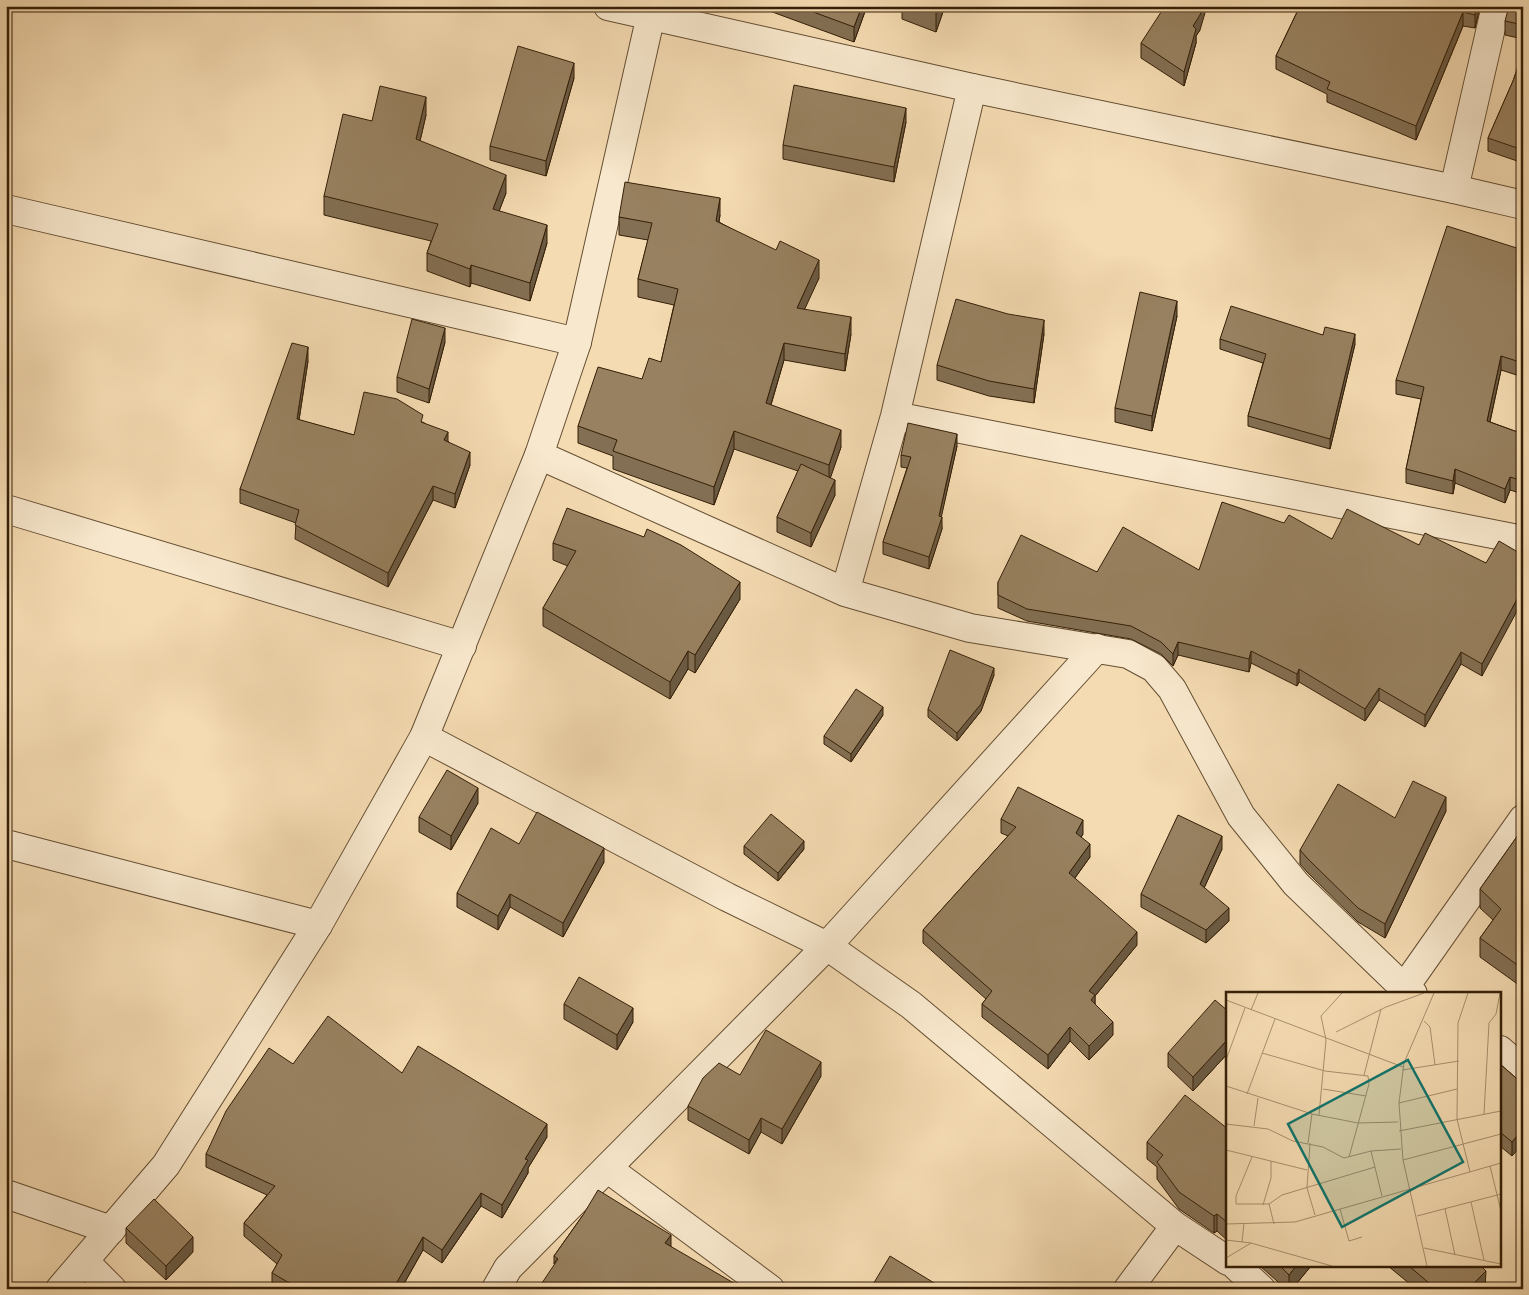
<svg xmlns="http://www.w3.org/2000/svg" width="1529" height="1295" font-family="'Gentium Book Plus',serif">
  <style>
    .lines { fill: none; stroke-linecap: round; stroke-linejoin: round }
    .minor-casing { stroke: #644e32; stroke-width: 30 }
    .tertiary-casing { stroke: #644e32; stroke-width: 30 }
    .minor { stroke: #f8e8cd; stroke-width: 28 }
    .tertiary { stroke: #f8e8cd; stroke-width: 28 }
    .wall { fill: #836f53; stroke: #341f07 }
    .shaded-wall { fill: #6a5a43; stroke: #341f07 }
    .building { fill: #988160; stroke: #341f07 }
    .inset-road { fill: none; stroke: #a8906e; stroke-width: 1 }
    .view { fill: #0f766e; fill-opacity: 0.15; stroke: #0f766e; stroke-width: 2.5 }
    .inset-edge { fill: none; stroke: #341f07; stroke-width: 2.5 }
  </style>
  <rect width="100%" height="100%" fill="#f5dbb2"/>
  <filter id="stains"><feTurbulence type="fractalNoise" baseFrequency=".004" numOctaves="4"/><feColorMatrix values="0 0 0 0 .2 0 0 0 0 .09 0 0 0 0 .02 0 0 0 .5 -.17"/></filter>
  <radialGradient id="worn" r=".72"><stop offset=".6" stop-color="#630" stop-opacity="0"/><stop offset="1" stop-color="#630" stop-opacity=".3"/></radialGradient>
  <g class="lines">
    <defs>
      <path id="minor" d="M1454 189 1496 6
        M6 209 577 342
        M895 416 1523 540
        M539 455 845 592 970 628 1128 654 1154 668 1172 689 1241 816 1296 884 1404 988 1413 994
        M6 509 462 646
        M845 592 895 416 972 88
        M424 737 727 897 827 946 911 1005 1175 1226 1228 1261
        M6 844 318 925
        M1404 988 1523 819
        M1500 1050 1523 1070
        M607 1168 770 1289
        M6 1194 111 1230
        M84 1261 112 1289
        M1236 1266 1261 1289
        M496 1289 508 1268 827 946 1097 648
        M1128 1289 1175 1226"/>
      <path id="tertiary" d="M608 6 972 88 1454 189 1523 205
        M60 1289 166 1165 318 925 424 737 539 455 577 342 653 6"/>
    </defs>
    <use href="#minor" class="minor-casing"/>
    <use href="#tertiary" class="tertiary-casing"/>
    <use href="#minor" class="minor"/>
    <use href="#tertiary" class="tertiary"/>
  </g>
  <path class="wall" d="M731 6H746L745 11Z
    M756 6H867L854 42Z
    M902 6H945L936 32 902 19Z
    M1291 6H1480L1475 28 1463 26 1416 140 1327 102V94L1276 69V56L1298 10 1291 8Z
    M1523 6V39L1505 35V21Z
    M1200 30 1196 36V43L1184 86 1141 58V43Z
    M1523 52V163L1488 151V138L1513 81Z
    M574 78 546 176 490 160V146Z
    M426 115 420 141 506 193 499 211 547 243 530 301 471 283 470 287 427 271V253L431 241 324 215V196L372 121Z
    M906 122 894 182 783 159V145Z
    M720 215 719 222 819 278 804 309 851 334 845 371 784 360 771 405 841 447 830 478 835 495 811 547 777 532V517L798 471 734 449 714 505 613 469V456L578 443V426L642 379 661 362 674 305 638 297V279L648 240 619 235V217Z
    M1523 250V377L1501 370 1490 422 1523 434V494L1510 490 1505 503 1455 483 1453 494 1406 483V469L1421 399 1396 394V380Z
    M1177 316 1152 431 1115 422V408Z
    M1044 334 1034 403 989 396 937 380V365Z
    M1323 335 1355 344 1330 449 1248 426V416L1263 363 1220 349V339Z
    M445 342 429 403 397 392V377Z
    M308 361 299 420 354 435 423 422 448 441 470 465 455 508 433 500 388 587 295 539 296 523 240 503V489Z
    M957 446 941 516 942 529 929 569 883 554V542L907 468 901 467V455Z
    M1332 539 1419 545 1486 563 1482 676 1461 664 1425 727 1379 700 1365 721 1299 682 1297 686 1251 663 1249 672 1178 655 1173 666 1161 654 1131 639 1027 621 998 608V582L1097 572 1199 570Z
    M553 543 740 599 695 673 688 669 670 699 543 626V608L568 566 553 560Z
    M994 675 981 711 957 741 928 717V709Z
    M883 715 851 762 824 744V736Z
    M478 803 451 850 419 832V817Z
    M1446 811 1385 938 1358 922 1308 873 1300 864V850L1395 818Z
    M1001 819 1083 834 1081 837 1090 857 1075 878 1137 945 1095 996V1004L1113 1035 1089 1060 1070 1041 1048 1069 982 1017V1004L986 999 923 943V930L1008 836 1001 833Z
    M1523 828V988L1480 957V938L1493 920 1480 908V889Z
    M519 844 604 862 563 937 510 907 498 930 457 907V893Z
    M744 846 804 849 778 881 744 854Z
    M1222 849 1204 888 1229 921 1206 943 1141 907V894Z
    M564 1004 633 1022 617 1050 564 1019Z
    M1228 1011V1053L1193 1091 1168 1067V1053Z
    M293 1064 402 1073 547 1137 528 1168V1173L502 1218 481 1206 442 1263 423 1250 401 1289H276L272 1286V1273L277 1264 244 1236V1223L267 1195 206 1167V1154Z
    M1500 1064 1523 1084 1512 1156 1500 1146Z
    M740 1075 821 1076 782 1144 761 1132 749 1154 688 1120V1106Z
    M1228 1129V1241L1217 1231 1214 1233 1179 1209 1157 1179V1167L1147 1159V1142Z
    M583 1215 554 1264V1256Z
    M126 1228 193 1252 166 1280 126 1243Z
    M1260 1266H1311L1292 1289H1286Z
    M1388 1266H1481L1486 1288 1416 1289Z"/>
  <path class="shaded-wall" d="M862 6H867L854 42V27Z
    M936 6H945L936 32Z
    M1203 6H1207L1200 30 1196 36V43L1184 86V72L1193 26Z
    M1477 6H1480L1475 28V15Z
    M1463 12V26L1416 140V126Z
    M574 63V78L546 176V161Z
    M426 97V115L416 158V139Z
    M906 108V122L894 182V167Z
    M506 175V193L493 227V209Z
    M720 198V215L716 239V221Z
    M547 225V243L530 301V283Z
    M819 260V278L797 326V308Z
    M471 265V283L470 287V269Z
    M1177 301V316L1152 431V416Z
    M851 317V334L845 371V354Z
    M1044 320V334L1034 403V389Z
    M445 328V342L429 403V389Z
    M1355 334V344L1330 449V439Z
    M784 343V360L766 421V403Z
    M308 347V361L297 433V419Z
    M1501 356V370L1487 435V421Z
    M841 430V447L829 482V465Z
    M734 431V449L714 505V487Z
    M448 432V445L444 440Z
    M957 434V446L940 523 942 517V529L929 569V557L939 516Z
    M470 452V465L455 508V494Z
    M1455 469V483L1453 494V481Z
    M1510 477V490L1505 503V489Z
    M835 480V495L811 547V533Z
    M433 486V500L388 587V573Z
    M740 582V599L695 673V655Z
    M1523 588V600L1482 676V664Z
    M1178 642V655L1173 666V654Z
    M688 651V669L670 699V682Z
    M1251 651V663L1249 672V659Z
    M1461 652V664L1425 727V715Z
    M994 668V675L981 711 957 741V733Z
    M1299 669V682L1297 686V674Z
    M1379 688V700L1365 721V709Z
    M883 707V715L851 762V754Z
    M478 788V803L451 850V836Z
    M1446 797V811L1385 938V924Z
    M1083 820V834L1076 846V833Z
    M1222 836V849L1200 897V884Z
    M804 841V849L778 881V873Z
    M1090 844V857L1069 886V873Z
    M604 848V862L563 937V923Z
    M510 894V907L498 930V916Z
    M1229 908V921L1206 943V930Z
    M1137 932V945L1095 996V1009L1091 1013 1089 991Z
    M633 1008V1022L617 1050V1035Z
    M1113 1022V1035L1089 1060V1046Z
    M1070 1027V1041L1048 1069V1055Z
    M1228 1039V1053L1193 1091V1077Z
    M821 1062V1076L782 1144V1129Z
    M761 1118V1132L749 1154V1140Z
    M547 1124V1137L528 1168V1173L502 1218V1205L525 1159Z
    M1523 1129V1144L1512 1156V1142Z
    M481 1193V1206L442 1263V1250Z
    M1217 1214V1231L1214 1233V1216Z
    M671 1235V1251L665 1243Z
    M193 1237V1252L166 1280V1266Z
    M423 1237V1250L401 1289H393Z
    M1296 1266H1311L1292 1289H1289V1275Z
    M1486 1271 1485 1289H1468Z"/>
  <path class="building" d="M797 6H862L854 27Z
    M1165 6H1203L1200 15 1193 26 1196 29 1184 72 1141 43Z
    M1300 6H1477L1475 15 1463 12 1416 126 1327 89 1330 82 1276 56Z
    M1509 6H1523V25L1505 21Z
    M518 46 574 63 546 161 490 146Z
    M1523 52V150L1488 138 1513 81Z
    M794 85 906 108 894 167 783 145Z
    M380 86 426 97 416 139 506 175 493 209 547 225 530 283 471 265 470 269 427 253 438 224 324 196 343 114 372 121Z
    M625 182 720 198 716 221 776 250 780 241 819 260 797 308 851 317 845 354 784 343 766 403 841 430 829 465 734 431 714 487 613 451 617 440 578 426 598 367 642 379 649 358 661 362 678 289 638 279 652 223 619 217Z
    M1447 226 1523 250V363L1501 356 1487 421 1523 434V481L1510 477 1505 489 1455 469 1453 481 1406 469 1424 387 1396 380Z
    M1140 292 1177 301 1152 416 1115 408Z
    M956 299 1008 314 1044 320 1034 389 989 381 937 365Z
    M1231 306 1323 335 1325 327 1355 334 1330 439 1248 416 1266 354 1220 339Z
    M412 319 445 328 429 389 397 377Z
    M292 343 308 347 297 419 354 435 364 392 397 399 423 415 421 422 448 432 444 440 470 452 455 494 433 486 388 573 295 525 299 510 240 489Z
    M908 423 957 434 939 516 942 517 929 557 883 542 911 457 901 455Z
    M801 464 835 480 811 533 777 517Z
    M1222 502 1284 523 1289 515 1332 539 1347 509 1419 545 1425 533 1486 563 1499 541 1523 555V588L1482 664 1461 652 1425 715 1379 688 1365 709 1299 669 1297 674 1251 651 1249 659 1178 642 1173 654 1161 642 1131 626 1027 609 998 595V582L1021 535 1097 572 1123 527 1199 570Z
    M567 508 644 537 647 529 681 545 740 582 695 655 688 651 670 682 543 608 576 551 553 543Z
    M950 650 994 668 981 704 957 733 928 709Z
    M856 689 883 707 851 754 824 736Z
    M447 770 478 788 451 836 419 817Z
    M1413 781 1446 797 1385 924 1358 908 1308 859 1300 850 1338 784 1395 818Z
    M1018 787 1083 820 1076 833 1090 844 1069 873 1137 932 1089 991 1095 995 1091 1000 1113 1022 1089 1046 1070 1027 1048 1055 982 1004 992 991 923 930 1016 827 1001 819Z
    M537 812 604 848 563 923 510 894 498 916 457 893 491 828 519 844Z
    M771 814 804 841 778 873 744 846Z
    M1178 815 1222 836 1200 884 1229 908 1206 930 1141 894Z
    M1523 828V969L1480 938 1501 909 1480 889Z
    M579 977 633 1008 617 1035 564 1004Z
    M1215 1000 1228 1011V1039L1193 1077 1168 1053Z
    M328 1016 402 1073 418 1046 547 1124 525 1159 528 1160 502 1205 481 1193 442 1250 423 1237 393 1289H300L272 1273 282 1255 244 1223 275 1186 206 1154 226 1111 269 1048 293 1064Z
    M766 1030 821 1062 782 1129 761 1118 749 1140 688 1106 703 1078 719 1063 740 1075Z
    M1500 1064 1523 1084V1129L1512 1142 1500 1132Z
    M1185 1095 1228 1129V1223L1217 1214 1214 1216 1179 1192 1157 1162 1163 1155 1147 1142Z
    M598 1190 671 1235 665 1243 744 1289H538L558 1259 554 1256 583 1215Z
    M154 1199 193 1237 166 1266 126 1228Z
    M890 1256 944 1289H876L872 1286Z
    M1280 1266H1296L1289 1275Z
    M1409 1266H1481L1486 1271 1468 1289H1436Z
    M1022 1285 1027 1289H1019Z"/>
  <g transform="translate(1226 992)">
    <rect width="275" height="275" fill="#f5dbb2"/>
    <path class="inset-road" d="M242 1 232 31 231 127 244 180M0 8 177 75M25 18 32 1M198 29 204 35 209 73M110 40 160 15 198 1M36 61 99 79 142 84 143 92 123 165M0 68 19 16M176 78 233 69M138 83 155 17M0 94 86 122 132 131 172 130M97 97 140 104M21 102 49 27M173 111 231 97M258 122 263 31 270 22 274 1M93 123 100 48 95 24 116 1M0 132 42 137 67 149 97 155 118 166 145 159 175 157M28 134 32 106M173 139 275 119M82 151 86 122M84 151 81 196 89 223M0 158 81 178M145 159 156 204M26 165 10 204V212H43L56 203 149 175M177 168 275 142M264 174 275 219M245 210 258 268M43 212 48 232M37 213 45 186V169M114 217 123 249 136 245M219 217 229 263M191 224 275 202M0 232 69 230 275 171M0 248 25 251 106 274M16 250 18 231M198 256 275 272M0 266 25 251M201 274 177 168 173 111 178 71 208 1"/>
    <path class="view" d="M182 68 237 170 116 235 62 132Z"/>
    <rect width="275" height="275" class="inset-edge"/>
  </g>
  <rect width="1529" height="1295" fill="none" stroke="#f5dbb2" stroke-width="25"/>
  <rect x="8" y="8" width="1514" height="1280" fill="none" stroke="#341f07" stroke-width="2.5"/>
  <rect x="12" y="12" width="1504" height="1270" fill="none" stroke="#341f07"/>
  <rect width="100%" height="100%" filter="url(#stains)"/>
  <rect width="100%" height="100%" fill="url(#worn)"/>
</svg>
